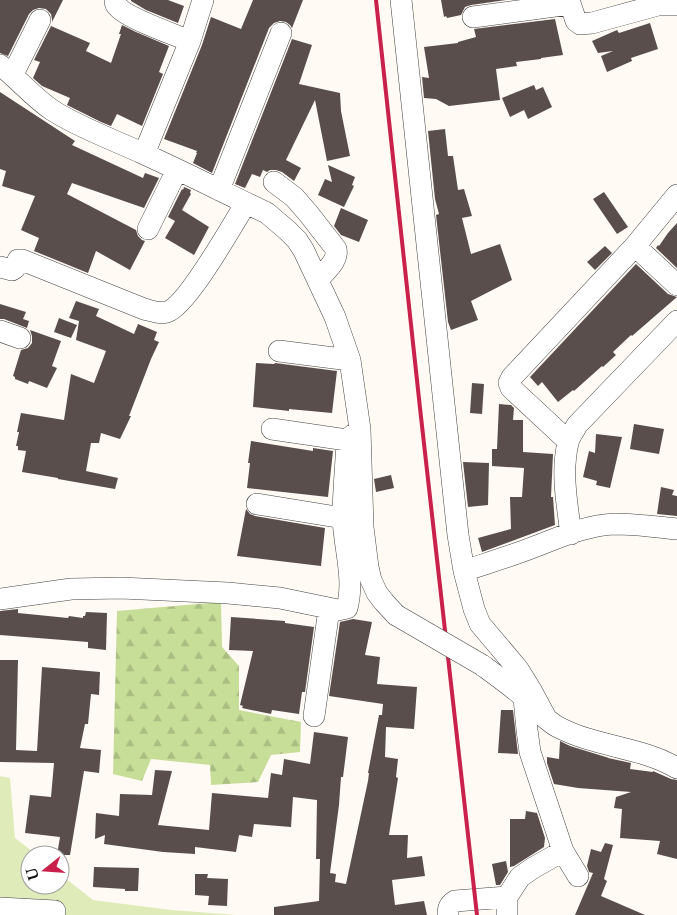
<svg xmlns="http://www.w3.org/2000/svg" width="677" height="915" font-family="'Libre Baskerville',serif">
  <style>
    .grass { fill: #dfecba }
    .forest { fill: url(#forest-firs) }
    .building { fill: #5a4e4c }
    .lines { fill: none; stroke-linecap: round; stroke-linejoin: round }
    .minor-casing { stroke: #434343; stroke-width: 22 }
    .minor { stroke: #fff; stroke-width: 21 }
    .rail { stroke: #c9204c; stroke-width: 4 }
    .minor-bridge-casing { stroke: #434343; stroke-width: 22; stroke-linecap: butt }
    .minor-bridge { stroke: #fff; stroke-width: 21 }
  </style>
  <defs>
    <pattern id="forest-firs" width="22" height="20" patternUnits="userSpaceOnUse" patternTransform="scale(1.25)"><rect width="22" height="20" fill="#c7de98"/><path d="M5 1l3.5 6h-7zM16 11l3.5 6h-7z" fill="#aabd82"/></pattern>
  </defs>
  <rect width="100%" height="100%" fill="#fffaf3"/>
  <path class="grass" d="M0 776 10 778 15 838 37 855H30V885H60V874L93 900 171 910 237 915H0Z"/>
  <path class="forest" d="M221 602 222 647 239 666V710L301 722 300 752 271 755 258 782 211 785 210 765 151 759 142 781 113 774 117 611Z"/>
  <path class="building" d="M0 0H63L52 22V19L51 14 46 9 39 8 33 10 29 14 8 56 0 53Z
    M131 0H168L184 6 178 23 146 10 131 1Z
    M253 0H303L292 28 290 25 286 22 280 21 274 23 269 28 212 173 193 163 197 153H196L197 151 164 139 202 45 211 17 241 29Z
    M441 0H506L471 5 465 7 461 15 447 18 446 16 444 17Z
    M555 19 563 55 541 58V59L516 62 517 66 496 69 500 100 449 106 436 99 424 98 422 77 429 78 424 47 458 43V42L476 37 474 29Z
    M650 23 658 49 631 58 632 61 607 72 601 56 613 51 598 53 592 41 617 30 619 33Z
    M122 25 136 32 169 46 159 72 163 74 142 126 117 114 111 126 101 122 67 105 70 98 42 86 33 78 40 62 34 60 51 26 90 43 86 51 111 63 121 34H119Z
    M292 39 312 45 299 84 340 93 341 111 350 156 327 161 315 100 286 160 301 168 294 181 282 172 276 170H270L267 172 263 170 260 177 252 174 245 188 235 184Z
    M534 85 536 90 543 87 552 107 528 119 524 110 510 117 502 98Z
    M0 92 75 141 72 145 143 178 145 173 159 178 144 208 72 183 67 194 136 230 138 236 142 240 145 241 130 270 96 251 88 273 34 251 39 238 21 230 35 196 2 186 6 171 0 169Z
    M445 129 448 156H453L458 190 464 189 472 216 462 218 471 254 500 244 512 280 471 301 478 320 451 330 448 322 436 215 439 214 435 199 428 131Z
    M328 165 355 177 352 185 354 186 344 207 318 195 325 179 332 182Z
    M184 187 191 190 190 193 191 194 182 210 209 227 194 255 165 238 175 221 168 217 182 189 183 190Z
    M604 192 628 227 617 234 593 199Z
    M341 208 368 220 359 242 341 235 334 226Z
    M677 223V268L656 248 658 245 659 246 668 233Z
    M605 246 612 253 595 270 587 262Z
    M636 264 668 294 677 297 632 336 631 335 613 352 616 355 603 367 602 366 574 391 573 390 558 402 542 382 538 386 530 377Z
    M76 301 99 309 96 316 134 334 138 324 157 332 154 340 159 342 151 359 129 416H131L120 439 101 433 99 443H91L86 471 118 478 115 489 58 479V478L22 472 26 451 18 450V446H16L19 432H17L21 413 64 420 71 374 94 383 106 351 76 340 79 321 69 318Z
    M0 304 26 312 23 319 29 321 27 328 4 319H0Z
    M59 318 77 325 71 338 54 332Z
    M30 330 61 341 52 366 57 368 47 388 29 381 28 384 15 379V377L13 376 21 350 28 348 32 343V336Z
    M256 363 274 364 275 363 337 371 332 413 289 409V411L253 407Z
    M472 383 484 384 482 414 470 413Z
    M499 404 511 405 514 408 513 420H523V452L553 454 551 497H553L555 525 482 552 478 538 511 529 510 497H522L524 468 492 466V449H497Z
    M634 424 664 429 659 454 630 449Z
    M596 434 622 437 610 488 596 485 597 481 583 477 589 451 595 453Z
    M251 441 313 451V448L333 451 328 497 247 488 250 463H248Z
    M463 462 489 463 488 505 468 507Z
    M391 475 394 488 376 492 374 479Z
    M661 487 674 490 672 495 677 496V516L657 514Z
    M246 509 250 514 255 516 325 528 321 566 237 556Z
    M18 609V613L68 618 69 616 83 618V616H85L86 612 107 613 106 650 88 648V642L0 635V611Z
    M231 617 285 621V623L314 627 305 692H302L299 714 272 710 271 714 242 708 243 706 240 705 253 651 229 650Z
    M353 619 372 622 365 655 380 657 377 684 417 687 414 729 386 727 385 757 398 759 396 777 398 778 389 835H408L407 858 422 856 425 876 392 880 395 905 424 901 427 915H274V907L319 901 320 859H316L317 800 293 797 291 827 254 824 252 837 239 835 236 852 195 847V854L163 852 104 844 105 835 95 839 96 813 119 816 120 794 152 795 155 770 172 771 158 825 209 830 212 793 268 798 271 773 282 775 284 759 310 764 314 732 348 737 343 777H341L339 805 330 873 336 874 335 882 346 884 368 781 369 773H368L379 715H382L383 704 329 696 340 622Z
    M0 660H18L16 750 37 751 42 667 100 672 99 695 91 694 88 724H85L80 748 101 750 99 773 84 771 70 855H57L60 837 25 833 30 795 51 797 54 763 0 762Z
    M501 710H513L518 754 498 753Z
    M560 741 570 746 609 758H608L631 763 630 769 653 772V771L671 779 677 780V859L657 854 660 841 620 838 622 809 614 808 616 797 631 792 578 788 554 784 547 763V757L559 759Z
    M526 811 537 813 545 838 544 847 514 866 510 867V819H525Z
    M605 843 613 845 604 879 607 881 601 896 645 915H575L593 873 589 872 587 866 591 849 601 852Z
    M506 861 508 872 500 885H496L492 864Z
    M94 867 139 868 138 891H125V889L93 887Z
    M195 874H208L207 878 228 879 227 906 208 905 209 896 195 895Z"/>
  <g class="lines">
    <defs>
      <path id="minor" d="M115 0C115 3 115 5 118 7 127 18 175 35 190 41
        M401 0 458 535 464 571 474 609 480 624 518 669 531 690 546 718
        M569 0 576 21 580 24 592 23 658 5H677
        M473 17 570 4
        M0 65C18 79 33 97 52 110 78 127 114 140 142 153 184 172 225 193 267 213L288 231 297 240 304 251 335 317 350 360 360 429 363 527 368 567 371 580 377 593 384 602 396 615
        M13 74 40 20
        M144 154 190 41 203 0
        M274 182 294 197 308 213 336 249C339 261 325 271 318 280
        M219 190 281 33
        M148 229 177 170
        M635 246 677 285
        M0 267 12 270 15 268 18 260H22L144 309C152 311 159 314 167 312 187 306 233 224 246 203
        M0 331 20 338
        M279 351 350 360
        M272 429 347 440
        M568 441 511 388 509 383 512 377 635 246 677 195
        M257 504 343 518
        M571 534C567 504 561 472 568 443 569 437 574 431 577 425L677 321
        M464 571C488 563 511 556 534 547 560 537 587 525 615 524 636 524 657 527 677 529
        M0 599 71 589 121 588 228 593 280 598 338 610 347 608C355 579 344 547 343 518 343 493 346 466 347 440L354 434
        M482 665C497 676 511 686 525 698 536 708 547 722 560 728 597 747 641 747 677 768
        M524 698 527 730 530 752 563 851 578 876
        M314 716 329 609
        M0 908 55 911
        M448 915C448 908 449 905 455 901L507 897
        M507 915V897L520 877 533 868 563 851"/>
    </defs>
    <use href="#minor" class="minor-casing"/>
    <use href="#minor" class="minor"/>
    <path class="rail" d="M376 0 420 408 477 915"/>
    <defs>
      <path id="minor-bridge" d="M396 615 482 665"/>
    </defs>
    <use href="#minor-bridge" class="minor-bridge-casing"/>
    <use href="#minor-bridge" class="minor-bridge"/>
  </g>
  <g transform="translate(45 870) rotate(253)"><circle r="24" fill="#ffffff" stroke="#9f9f9f"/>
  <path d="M0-4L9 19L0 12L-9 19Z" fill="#c9204c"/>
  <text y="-8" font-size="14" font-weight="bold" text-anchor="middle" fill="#101010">U</text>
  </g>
</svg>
